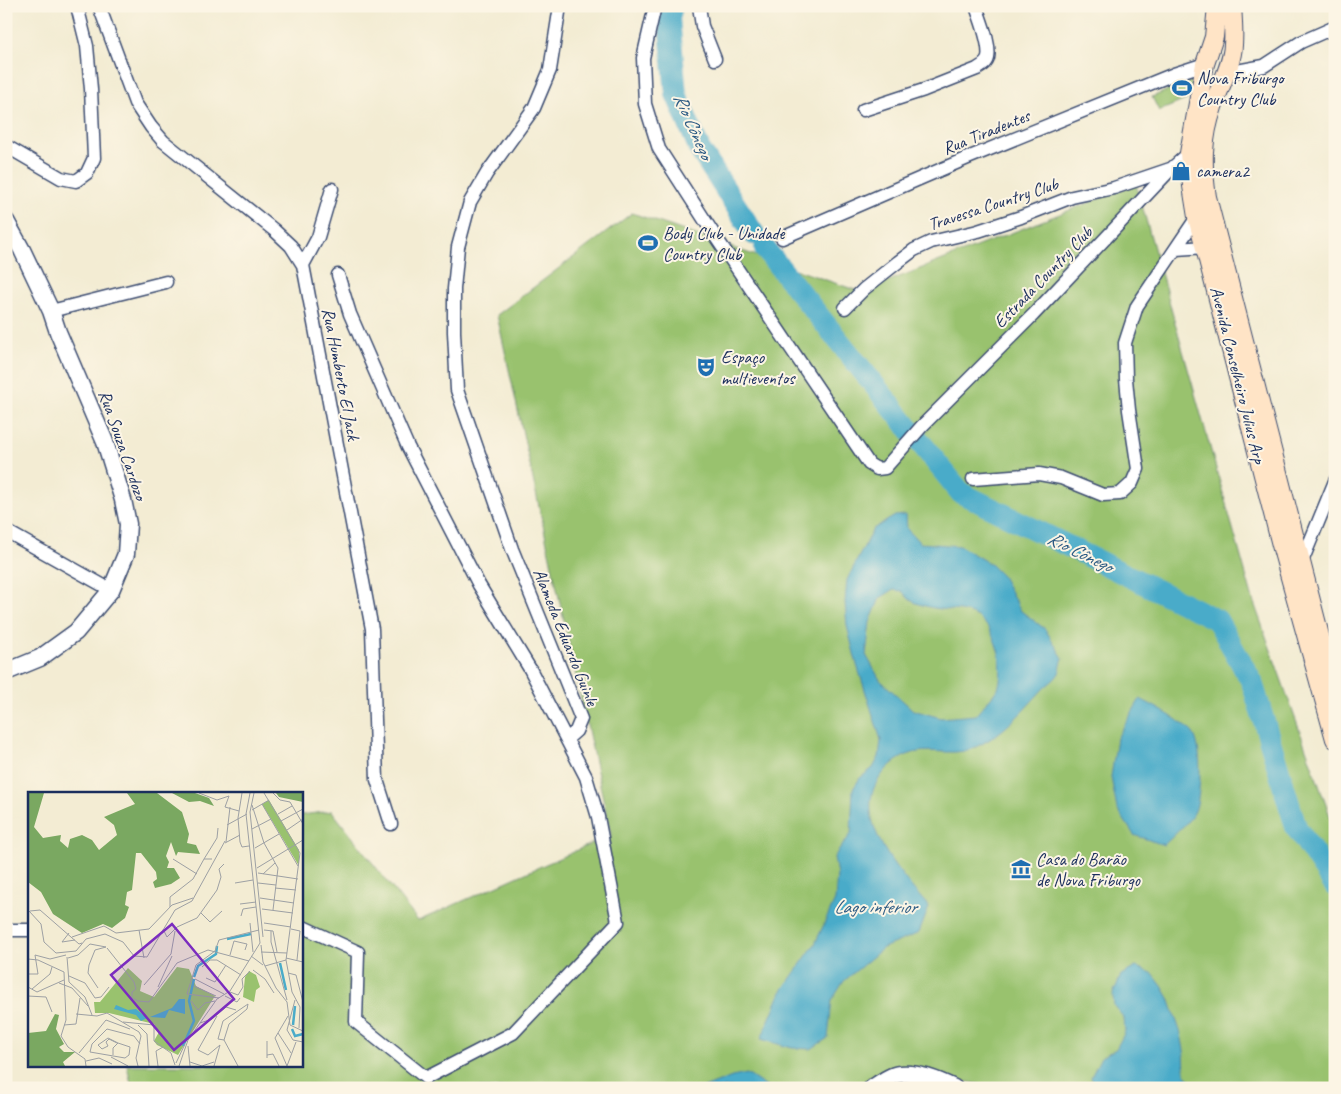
<svg xmlns="http://www.w3.org/2000/svg" width="1341" height="1094" font-family="Caveat,sans-serif">
  <style>
    .green { fill: #99c26e; stroke: #5a7866 }
    .water { fill: #4aabc9; stroke: #326d94; fill-rule: evenodd }
    .lines { fill: none; stroke-linecap: round; stroke-linejoin: round }
    .river { stroke: #4aabc9; stroke-width: 22 }
    .minor-casing { stroke: #3b4b70; stroke-width: 15 }
    .tertiary-casing { stroke: #3b4b70; stroke-width: 19 }
    .secondary-casing { stroke: #3b4b70; stroke-width: 20 }
    .minor { stroke: #fff; stroke-width: 12 }
    .tertiary { stroke: #fff; stroke-width: 16 }
    .secondary { stroke: #ffe4c6; stroke-width: 18 }
    .labels { text-anchor: middle; dominant-baseline: central; stroke-width: 4; stroke-linejoin: round; paint-order: stroke }
    .poi-label { font-size: 18px; fill: #1b2f5e; stroke: #fcf5e5; text-anchor: start }
    .street-label { font-size: 18px; fill: #1b2f5e; stroke: #fcf5e5 }
    .water-label { font-size: 19px; font-style: italic; fill: #2b5a83; stroke: #fcf5e5 }
    .inset-river { fill: none; stroke: #4aabc9; stroke-width: 2.5 }
    .inset-road { fill: none; stroke: #9da0a4; stroke-width: 1 }
    .view { fill: #7b2cbf; fill-opacity: 0.15; stroke: #7b2cbf; stroke-width: 2.5 }
    .inset-edge { fill: none; stroke: #1b2f5e; stroke-width: 2.5 }
  </style>
  <rect width="100%" height="100%" fill="#fcf5e5"/>
  <filter id="ink" filterUnits="userSpaceOnUse"><feTurbulence type="fractalNoise" baseFrequency=".02" numOctaves="2"/><feDisplacementMap in="SourceGraphic" scale="10" xChannelSelector="R" yChannelSelector="G"/><feConvolveMatrix kernelMatrix="1 2 1 2 8 2 1 2 1" color-interpolation-filters="sRGB"/></filter>
  <filter id="wash" filterUnits="userSpaceOnUse"><feTurbulence type="fractalNoise" baseFrequency=".0096" numOctaves="4" result="noise"/><feDisplacementMap in="SourceGraphic" scale="20" xChannelSelector="R" yChannelSelector="G"/><feGaussianBlur stdDeviation="1.12" result="paint"/><feColorMatrix in="noise" values="0 0 0 0 0 0 0 0 0 0 0 0 0 0 0 0 0 1.4 0 .05"/><feComposite in="paint" operator="in"/></filter>
  <g filter="url(#wash)">
    <rect width="100%" height="100%" fill="#f3ecd3"/>
    <path class="green" d="M1194 79 1188 99 1159 111 1152 97Z
      M1136 184 1253 600 1335 830V1088H1000L897 1069 870 1088H132L127 1065H301V815L332 811 418 921 611 835 497 315 632 213 861 292Z"/>
    <path class="water" d="M906 515 907 529 920 543 960 546 990 564 1002 576 1021 611 1045 629 1063 658C1061 663 1061 668 1059 673 1056 679 1048 684 1043 689 1022 712 1001 737 971 749 950 757 927 746 907 755 897 759 887 767 881 776 848 818 902 876 929 907L919 933 883 948 844 981 832 1000 828 1038 811 1049 792 1048 761 1039 781 992 815 944 835 900 837 875 834 857 851 834 853 789 860 778 873 768 879 757 881 740 857 665 847 626 845 602 847 580 873 529 895 516ZM893 590 902 591C905 594 908 599 912 601 951 620 981 594 998 650 1001 659 1002 679 998 688 992 697 983 706 976 715L941 718 913 710 880 680 866 655 870 622 880 598Z
      M1140 699C1153 705 1183 722 1192 732 1203 744 1201 796 1195 811 1192 819 1171 838 1164 845L1134 835 1117 809 1111 777 1117 738Z
      M1136 967 1152 973 1162 986 1169 998 1181 1034 1184 1050 1185 1074 1197 1088H1096L1091 1077 1101 1057 1116 1049 1125 1032 1124 1018 1114 1006 1113 994 1121 975Z
      M747 1074 768 1088H704L732 1077Z"/>
    <g class="lines">
      <path class="river" d="M672 6 669 18 676 94 700 150 754 234
        M765 249 961 493 1217 620 1252 682 1296 827 1335 886"/>
    </g>
  </g>
  <g filter="url(#ink)">
    <g class="lines">
      <defs>
        <path id="minor" d="M99 6 135 103 151 127 163 141 274 230 291 246 303 265 372 629 377 780 391 824
          M560 6 550 70 534 108 487 173 470 202 458 247 454 289V332L457 390 512 549 581 719 576 731 567 739
          M655 6 643 58 645 104 659 149 713 233 869 464 877 469 885 468 922 426 1033 315 1171 169 1189 153
          M699 6 702 26 715 59
          M1226 73 1264 66 1301 42 1335 27
          M863 110 924 90 977 69C982 66 987 63 988 58 991 44 980 19 976 6
          M6 146 61 178 76 181 87 173 94 158 91 89 87 46 77 6
          M782 238 970 157 1174 74 1205 64
          M1176 249 1206 247
          M303 265 318 237 332 189
          M845 308 864 289 898 262 914 250 931 242 978 231 1021 217 1072 197 1114 188 1170 169
          M51 311 166 282
          M973 479 1039 474 1061 478 1103 495 1120 494 1132 483 1138 469 1129 410 1126 379 1125 343 1137 306 1197 217
          M6 531 111 590
          M1301 564 1335 481
          M301 926 358 952 356 1022 426 1078 513 1033 618 922 598 817 586 777 530 669 479 585 408 447 350 314 338 275
          M6 930H29"/>
        <path id="tertiary" d="M6 221 22 250 51 311 58 332 105 442 123 500 128 524 126 554 111 590 76 632 40 658 6 672
          M872 1088C880 1083 890 1075 900 1074 918 1072 938 1080 954 1088"/>
        <path id="secondary" d="M1217 6 1214 37 1205 64 1189 153 1192 186 1197 217 1281 545 1335 739
          M1232 6C1233 19 1234 32 1233 45 1232 66 1219 87 1213 107 1202 139 1202 164 1207 197L1335 694"/>
      </defs>
      <use href="#minor" class="minor-casing"/>
      <use href="#tertiary" class="tertiary-casing"/>
      <use href="#secondary" class="secondary-casing"/>
      <use href="#minor" class="minor"/>
      <use href="#tertiary" class="tertiary"/>
      <use href="#secondary" class="secondary"/>
    </g>
  </g>
  <defs>
    <symbol id="stadium-bare" viewBox="-9 -9 18 18"><path d="M0-5a6.5 5 0 1 0 0 10a6.5 5 0 1 0 0-10ZM-3.5-1.8h7v3.6h-7Z" fill="#1f6fb2" stroke="#fcf5e5" stroke-width="2.5" paint-order="stroke"/></symbol>
    <symbol id="shop-bare" viewBox="-9 -9 18 18"><path d="M-5-2.5h2.3a2.7 3.5 0 0 1 5.4 0H5L5.5 6h-11ZM-1.5-2.5h3a1.5 2.3 0 0 0-3 0Z" fill="#1f6fb2" stroke="#fcf5e5" stroke-width="2.5" paint-order="stroke"/></symbol>
    <symbol id="theatre-bare" viewBox="-9 -9 18 18"><path d="M-5-5.5Q0-4 5-5.5V0Q5 5 0 6Q-5 5-5 0ZM-3.3-2.5H-1v1.5H-3.3ZM1-2.5H3.3v1.5H1ZM-2.8 1Q0 5.5 2.8 1Z" fill="#1f6fb2" stroke="#fcf5e5" stroke-width="2.5" paint-order="stroke"/></symbol>
    <symbol id="museum-bare" viewBox="-9 -9 18 18"><path d="M0-6L6-3V-2H-6V-3ZM-5-1h2V3h-2ZM-1-1h2V3h-2ZM3-1h2V3H3ZM-6 4H6V6H-6Z" fill="#1f6fb2" stroke="#fcf5e5" stroke-width="2.5" paint-order="stroke"/></symbol>
  </defs>
  <g fill-rule="evenodd">
    <use href="#stadium-bare" x="1168" y="74" width="28" height="28"/>
    <use href="#shop-bare" x="1167" y="157" width="28" height="28"/>
    <use href="#stadium-bare" x="634" y="229" width="28" height="28"/>
    <use href="#theatre-bare" x="692" y="353" width="28" height="28"/>
    <use href="#museum-bare" x="1007" y="855" width="28" height="28"/>
  </g>
  <g class="labels">
    <g class="poi-label">
      <text x="1197" y="78">Nova Friburgo<tspan x="1197" dy="21">Country Club</tspan></text>
      <text x="1196" y="171">camera2</text>
      <text x="663" y="233">Body Club - Unidade<tspan x="663" dy="21">Country Club</tspan></text>
      <text x="721" y="357">Espaço<tspan x="721" dy="21">multieventos</tspan></text>
      <text x="1036" y="859">Casa do Barão<tspan x="1036" dy="21">de Nova Friburgo</tspan></text>
    </g>
    <g class="street-label">
      <text transform="translate(986 132) rotate(-22)">Rua Tiradentes</text>
      <text transform="translate(993 204) rotate(-18)">Travessa Country Club</text>
      <text transform="translate(1043 277) rotate(-46)">Estrada Country Club</text>
      <text transform="translate(341 374) rotate(79)">Rua Humberto El Jack</text>
      <text transform="translate(1238 375) rotate(76)">Avenida Conselheiro Julius Arp</text>
      <text transform="translate(123 445) rotate(71)">Rua Souza Cardozo</text>
      <text transform="translate(566 637) rotate(68)">Alameda Eduardo Guinle</text>
    </g>
    <g class="water-label">
      <text transform="translate(693 126) rotate(66)">Rio Cônego</text>
      <text transform="translate(1080 552) rotate(26)">Rio Cônego</text>
      <text x="875" y="907">Lago inferior</text>
    </g>
  </g>
  <g transform="translate(28 792)">
    <rect width="275" height="275" fill="#f3ecd3"/>
    <path d="M241 8 271 58V74L234 12ZM149 175 161 177 168 194 187 204 150 263 129 253 126 249 131 240 126 232 81 221H67L66 210H72L100 176 114 189 112 199 126 205ZM221 179 228 183 232 195 228 198 226 210 215 205 217 185Z" fill="#99c26e"/>
    <path d="M0 1H16L6 35 15 46 33 43 32 49 40 56 42 47 54 43 64 48 71 58 89 43 86 33 76 25 107 12 99 1H129L154 20 161 42 159 51 168 53 172 62 150 60 148 64 143 50 138 64 141 70 139 76H146L152 86 143 92 127 96 125 90 129 87 128 80 113 61H108L104 98 99 100 97 113 101 115 97 126 84 136 75 132 54 141 25 122 13 100 0 90ZM144 1H167L181 6 186 14 172 9 161 10ZM248 1H275V10L251 5ZM27 222 31 223 28 237 36 252 31 255 36 260H47L35 270 37 274H0V241L18 239Z" fill="#7aa861"/>
    <path d="M151 207H157V222L141 218 137 226 122 225 144 216ZM88 213 100 218 108 217 119 226 113 229 108 223 86 217Z" fill="#4aabc9"/>
    <path class="inset-river" d="M199 147 223 142M252 171 258 198M166 185 170 174 188 162 189 154M265 233 267 214M264 237 267 244 275 242M155 254 166 229 161 209 166 187"/>
    <path class="inset-road" d="M171 1 189 8 201 4 197 15 211 19M214 1 210 26 212 50 214 55 221 54M226 1 222 20 235 145M236 1 272 61 258 168 264 200 272 215 271 236M245 1 252 8 262 10 275 32M234 12 270 74M224 13 236 51 250 76 245 118M224 18 241 8M250 22 264 14M253 29 275 17M199 33 219 22M224 37 243 27M259 38 275 27M198 50 202 15M197 51 212 43M227 56 251 42M145 67 169 82M176 67 189 46 190 36M229 76 275 48M230 81 270 87M235 82 247 71M207 91 225 88M230 91 248 93M247 96 268 98M232 106 266 111M212 112 228 110M142 115V105L165 87 176 67H184M234 117 265 121M1 119 13 132 16 150 28 161 48 159 58 147 77 142 95 150 106 164 119 165 147 118 164 109 197 49M2 119 12 118 51 152 54 151M173 121 182 130 194 119M213 124 215 117 228 115M222 131 225 160M236 131 263 135M135 137 139 145 149 135 169 126 189 98 193 85 191 77 196 72M263 137 272 139 269 168M111 138 116 166M236 138 245 139 249 160M243 139V150L259 208M41 141 34 150 47 148M44 145 76 134 88 141 121 137 144 113 165 106M233 153 235 170 248 196 259 210 262 233 275 239M79 156 106 190 108 197 104 200V206L110 209 121 210 149 171 180 158 221 169M187 159 168 173 159 202 191 206M187 159 191 148 231 138M233 160 259 161M202 163 206 149 219 152 217 158M223 164 235 173M39 165 41 190 57 205 64 223M40 166 50 163 62 152 78 155 67 158 61 173 60 181 70 196M258 166 275 170M0 167 10 168 36 180 38 228 33 244 40 255 57 267 58 274M237 174 258 168M174 175 182 168H189L213 183M225 178 237 187 246 201M260 181 268 183 275 210M0 182H10L7 163 22 167 38 163M41 184 57 191 67 206 73 205 81 195M178 186 187 190 198 173M167 187 196 202M31 191 44 196 60 214M116 193 143 162 147 139M166 194 188 204M0 195 9 200 36 188M130 195 144 164M4 197 22 182 24 175M202 200 210 203 215 195 214 187 222 179M0 204 18 205 24 220M197 204 209 210 212 206M267 208 259 238 265 248 275 250M163 209 170 218 177 211 187 209M48 222 69 224 79 221 111 240 113 244 108 266 110 274M189 224 170 258 180 263 192 253M95 230 126 233V249L143 261 147 273M172 231 184 227 198 215 208 218M36 233 48 232 52 206M110 233 119 242 121 274M250 241 263 261M196 248 190 247 195 229 220 212 219 217 201 232 196 248 210 274M239 249V266M89 251 81 247 78 250 80 254 74 257 70 253 80 246 90 251M160 254 162 274M51 261 78 228 102 237M85 263V256L90 251 102 255 101 263 97 266 62 260 64 252 79 237 106 244 112 252M239 263 245 262 251 274M83 265 100 274M58 269 71 266 84 272M162 270 174 274 186 270M148 271 157 252M130 274 128 259 135 255M151 274 160 248 189 207 202 199 232 151 218 22 222 1M186 274 192 253M259 274 247 246 260 224M259 274 268 250"/>
    <path class="view" d="M144 132 206 207 146 258 83 183Z"/>
    <rect width="275" height="275" class="inset-edge"/>
  </g>
  <rect width="1341" height="1094" fill="none" stroke="#fcf5e5" stroke-width="25"/>
</svg>
